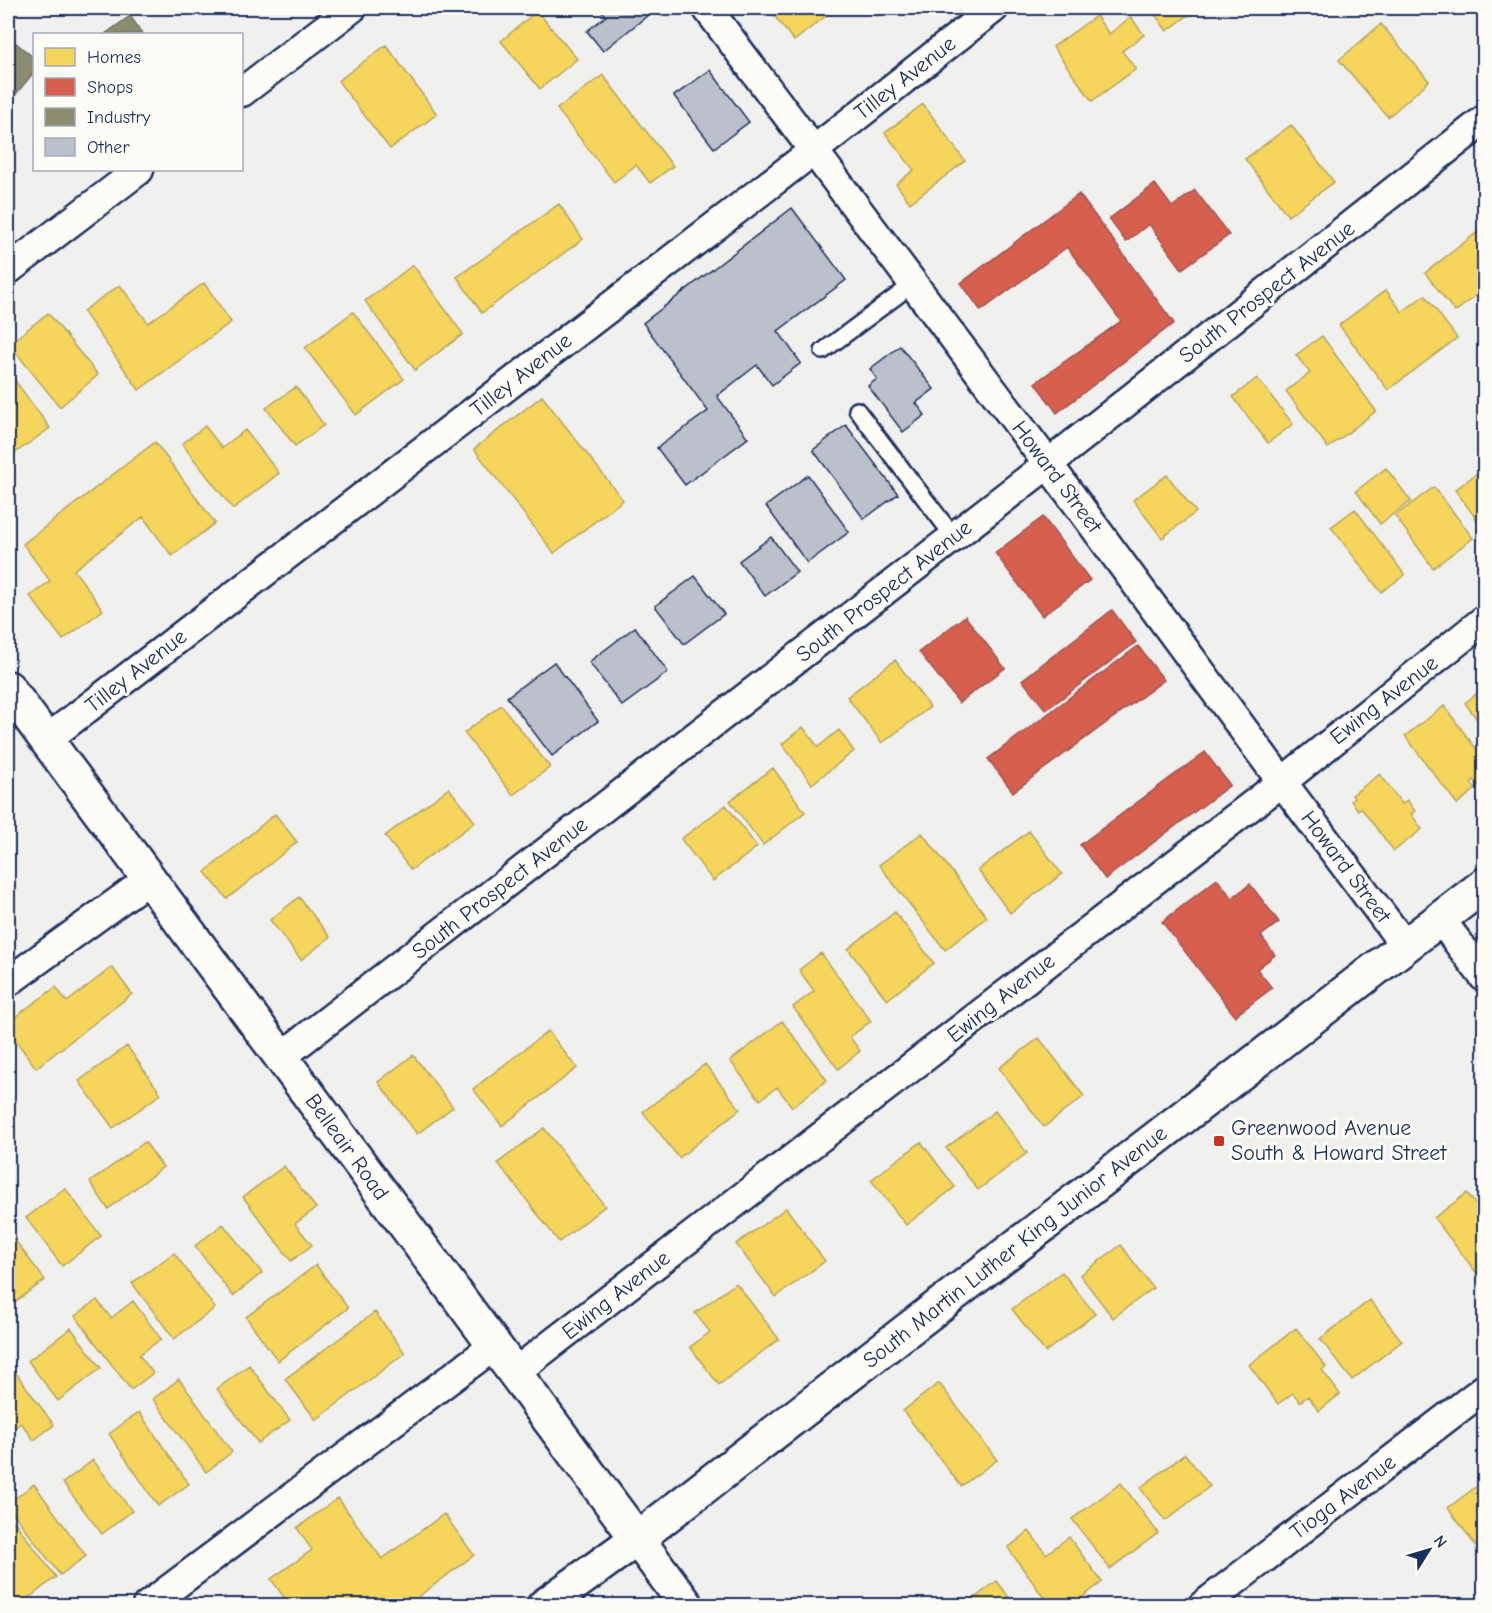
<svg xmlns="http://www.w3.org/2000/svg" width="1492" height="1613" font-family="'Comic Neue',sans-serif">
  <style>
    .homes { fill: #f6d55c; stroke: #b4a35d; stroke-width: 1.5 }
    .shops { fill: #d6604d; stroke: #9e5152; stroke-width: 1.5 }
    .industry { fill: #8c8c6e; stroke: #6a7069; stroke-width: 1.5 }
    .building { fill: #bbc0ca; stroke: #1b2f5e; stroke-width: 1.5 }
    .lines { fill: none; stroke-linecap: round; stroke-linejoin: round }
    .service-casing { stroke: #1b2f5e; stroke-width: 20 }
    .minor-casing { stroke: #1b2f5e; stroke-width: 33 }
    .tertiary-casing { stroke: #1b2f5e; stroke-width: 38 }
    .secondary-casing { stroke: #1b2f5e; stroke-width: 38 }
    .service { stroke: #fdfcf7; stroke-width: 15 }
    .minor { stroke: #fdfcf7; stroke-width: 28 }
    .tertiary { stroke: #fdfcf7; stroke-width: 33 }
    .secondary { stroke: #fdfcf7; stroke-width: 33 }
    .poi-dot { fill: #c8321e; stroke: #fdfcf7; stroke-width: 2 }
    .labels { text-anchor: middle; dominant-baseline: central; stroke-width: 6; stroke-linejoin: round; paint-order: stroke }
    .street-label { font-size: 22px; fill: #1b2f5e; stroke: #fdfcf7 }
    .poi-label { font-size: 22px; fill: #1b2f5e; stroke: #fdfcf7; text-anchor: start }
  </style>
  <rect width="100%" height="100%" fill="#f0f0ee"/>
  <filter id="ink" filterUnits="userSpaceOnUse"><feTurbulence type="fractalNoise" baseFrequency=".0167" numOctaves="2"/><feDisplacementMap in="SourceGraphic" scale="12" xChannelSelector="R" yChannelSelector="G"/><feConvolveMatrix kernelMatrix="1 2 1 2 8 2 1 2 1" color-interpolation-filters="sRGB"/></filter>
  <g filter="url(#ink)">
    <path class="homes" d="M768 8H836L794 41Z
      M871 8H888L877 16Z
      M1150 8H1198L1167 31Z
      M537 11 577 59 540 89 501 41Z
      M1096 16 1109 34 1131 17 1144 35 1122 51 1136 69 1092 101 1053 47Z
      M1381 24 1429 81 1388 117 1339 60Z
      M386 45 437 114 390 149 338 81Z
      M603 75 673 166 650 183 636 165 614 182 557 109Z
      M923 104 965 161 910 203 896 184 914 170 885 133Z
      M1291 125 1334 182 1288 216 1245 159Z
      M559 204 583 239 482 313 457 277Z
      M1484 227V289L1455 312 1425 273Z
      M413 265 463 334 415 370 365 301Z
      M204 283 231 322 139 390 83 311 120 285 148 323Z
      M1386 290 1402 312 1425 295 1457 338 1388 390 1339 325Z
      M353 312 404 379 356 415 305 348Z
      M48 313 98 375 60 407 9 344Z
      M1322 336 1376 411 1328 448 1286 391 1310 373 1296 355Z
      M8 371 50 428 11 456 8 451Z
      M1257 378 1293 424 1268 443 1233 397Z
      M296 387 324 425 295 446 266 408Z
      M542 396 623 500 554 553 474 449Z
      M205 426 222 448 245 430 279 473 233 509 182 444Z
      M155 442 215 523 172 556 143 517 74 570 103 610 63 640 30 596 50 581 23 544Z
      M1386 468 1411 501 1380 524 1356 491Z
      M1484 468V529L1455 490Z
      M1167 475 1196 512 1162 538 1133 500Z
      M1434 487 1473 538 1433 568 1395 516Z
      M1355 509 1405 575 1381 592 1331 527Z
      M895 660 930 707 882 743 847 697Z
      M1484 688V729L1465 703Z
      M501 705 550 767 513 795 464 733Z
      M1444 706 1484 759V782L1479 786 1474 780 1471 783 1476 789 1457 804 1405 736Z
      M803 727 818 747 839 730 854 751 812 784 782 744Z
      M773 768 805 812 763 845 730 801Z
      M1380 774 1402 804 1407 800 1415 811 1411 814 1422 829 1394 851 1361 808 1358 810 1351 801 1354 798 1352 795Z
      M449 788 475 822 411 870 385 836Z
      M726 805 757 847 713 881 681 839Z
      M275 814 297 842 227 899 205 872Z
      M1029 831 1062 874 1010 913 978 870Z
      M922 833 987 917 945 950 879 865Z
      M299 897 330 937 301 960 270 920Z
      M895 912 934 963 887 1000 848 949Z
      M821 953 871 1021 850 1037 860 1051 838 1069 793 1007 814 991 799 970Z
      M112 967 132 994 36 1068 8 1030V1022L56 987 67 1002Z
      M782 1021 827 1080 792 1107 777 1087 760 1100 730 1061Z
      M548 1031 577 1068 502 1126 473 1089Z
      M1039 1038 1084 1096 1044 1127 999 1068Z
      M127 1046 161 1094 113 1128 79 1081Z
      M413 1055 453 1107 417 1134 378 1082Z
      M705 1064 740 1109 679 1158 643 1112Z
      M995 1111 1027 1153 978 1190 946 1148Z
      M544 1128 605 1206 559 1242 498 1163Z
      M145 1142 163 1167 108 1209 90 1182Z
      M921 1142 955 1187 906 1225 871 1180Z
      M284 1166 316 1208 295 1224 312 1245 291 1261 243 1197Z
      M65 1188 101 1236 62 1266 26 1218Z
      M1467 1193 1484 1216V1278L1482 1280 1434 1218Z
      M786 1208 825 1261 776 1297 736 1244Z
      M223 1224 262 1273 233 1296 195 1246Z
      M14 1239 45 1280 8 1307V1243Z
      M1121 1245 1153 1288 1113 1318 1080 1275Z
      M174 1253 215 1308 174 1339 132 1283Z
      M316 1265 348 1308 278 1361 246 1317Z
      M1062 1272 1095 1314 1045 1352 1012 1309Z
      M736 1283 779 1339 719 1385 690 1347 710 1332 695 1313Z
      M97 1300 111 1318 133 1301 161 1339 139 1355 153 1373 131 1390 75 1316Z
      M1370 1300 1402 1341 1352 1380 1320 1339Z
      M375 1312 405 1353 316 1420 285 1379Z
      M71 1328 101 1368 58 1401 28 1361Z
      M1296 1328 1326 1367 1322 1370 1340 1394 1319 1411 1308 1396 1300 1402 1293 1393 1278 1404 1249 1365Z
      M249 1365 290 1420 258 1443 217 1389Z
      M16 1373 54 1425 34 1440 21 1423 8 1433V1379Z
      M179 1379 232 1452 206 1472 153 1399Z
      M939 1383 997 1460 961 1486 903 1411Z
      M139 1412 189 1484 158 1506 109 1434Z
      M1185 1454 1210 1486 1165 1521 1140 1488Z
      M93 1460 132 1511 102 1534 63 1483Z
      M1121 1483 1158 1533 1110 1569 1072 1519Z
      M1481 1483 1484 1487V1557L1448 1508Z
      M34 1484 86 1556 60 1575 8 1506V1504Z
      M338 1498 382 1559 444 1514 474 1555 406 1606H290L271 1579 312 1550 297 1528Z
      M14 1521 56 1577 18 1606H11L8 1600V1526Z
      M1029 1531 1046 1554 1069 1537 1102 1582 1071 1606H1050L1008 1548Z
      M997 1581 1015 1606H964Z
      M1443 1597 1450 1606H1432Z"/>
    <path class="shops" d="M1155 184 1172 207 1195 190 1229 235 1182 269 1149 224 1126 242 1109 219Z
      M1079 194 1174 323 1057 413 1035 383 1121 321 1067 247 981 311 961 283Z
      M1043 517 1090 580 1042 616 995 553Z
      M1112 610 1136 642 1046 710 1022 680Z
      M965 616 1005 668 959 703 919 652Z
      M1138 646 1164 680 1013 792 988 759Z
      M1205 752 1230 785 1105 879 1080 845Z
      M1217 879 1232 898 1250 884 1279 922 1261 936 1275 955 1257 969 1272 988 1235 1016 1162 922Z"/>
    <path class="industry" d="M130 16 143 34H105Z
      M8 36 34 58V72L8 104Z"/>
    <path class="building" d="M599 8H657L603 51 587 31 606 16Z
      M710 70 749 122 714 148 674 96Z
      M792 208 846 280 778 331 801 363 772 385 757 365 717 396 748 438 685 485 657 448 708 411 643 323Z
      M900 346 934 389 916 403 925 415 903 432 868 386 877 379 870 369Z
      M846 425 898 494 864 519 813 450Z
      M808 475 849 532 807 563 766 506Z
      M771 537 797 572 765 596 739 561Z
      M695 576 724 614 684 644 655 606Z
      M635 627 668 672 622 706 589 662Z
      M554 662 598 721 552 756 507 697Z"/>
    <g class="lines">
      <defs>
        <path id="service" d="M823 351 913 284
          M857 410 954 537"/>
        <path id="minor" d="M707 8 1048 464 1282 782 1406 947
          M242 92 352 8
          M8 270 139 170
          M46 740 813 151 994 8
          M1441 920 1484 977
          M8 982 149 879
          M281 1057 1048 464 1484 120
          M514 1373 1282 782 1484 620
          M147 1606 494 1346
          M1202 1606 1484 1389"/>
        <path id="tertiary" d="M544 1606 638 1538 1484 885"/>
        <path id="secondary" d="M8 688 687 1606"/>
      </defs>
      <use href="#service" class="service-casing"/>
      <use href="#minor" class="minor-casing"/>
      <use href="#tertiary" class="tertiary-casing"/>
      <use href="#secondary" class="secondary-casing"/>
      <use href="#service" class="service"/>
      <use href="#minor" class="minor"/>
      <use href="#tertiary" class="tertiary"/>
      <use href="#secondary" class="secondary"/>
    </g>
  </g>
  <rect class="poi-dot" x="1213" y="1135" width="12" height="12" rx="3"/>
  <g class="labels">
    <g class="street-label">
      <text transform="translate(905 78) rotate(-38)">Tilley Avenue</text>
      <text transform="translate(1267 292) rotate(-38)">South Prospect Avenue</text>
      <text transform="translate(521 375) rotate(-38)">Tilley Avenue</text>
      <text transform="translate(1057 477) rotate(53)">Howard Street</text>
      <text transform="translate(884 591) rotate(-38)">South Prospect Avenue</text>
      <text transform="translate(136 671) rotate(-38)">Tilley Avenue</text>
      <text transform="translate(1384 700) rotate(-38)">Ewing Avenue</text>
      <text transform="translate(1346 867) rotate(53)">Howard Street</text>
      <text transform="translate(500 888) rotate(-38)">South Prospect Avenue</text>
      <text transform="translate(1001 998) rotate(-38)">Ewing Avenue</text>
      <text transform="translate(347 1147) rotate(54)">Belleair Road</text>
      <text transform="translate(1015 1247) rotate(-38)">South Martin Luther King Junior Avenue</text>
      <text transform="translate(616 1295) rotate(-38)">Ewing Avenue</text>
      <text transform="translate(1343 1497) rotate(-37)">Tioga Avenue</text>
    </g>
    <g class="poi-label">
      <text x="1231" y="1128">Greenwood Avenue<tspan x="1231" dy="25">South &amp; Howard Street</tspan></text>
    </g>
  </g>
  <rect width="1492" height="1613" fill="none" stroke="#fdfcf7" stroke-width="30"/>
  <rect x="15" y="15" width="1462" height="1583" fill="none" stroke="#1b2f5e" stroke-width="2" filter="url(#ink)"/>
  <rect x="33" y="33" width="210" height="138" fill="#fdfcf7" stroke="#a3aaba" stroke-width="1.5"/>
  <rect x="45" y="48" width="30" height="18" fill="#f6d55c" stroke="#a3aaba" stroke-width="1.5"/>
  <text x="87" y="63" font-size="18" fill="#1b2f5e">Homes</text>
  <rect x="45" y="78" width="30" height="18" fill="#d6604d" stroke="#a3aaba" stroke-width="1.5"/>
  <text x="87" y="93" font-size="18" fill="#1b2f5e">Shops</text>
  <rect x="45" y="108" width="30" height="18" fill="#8c8c6e" stroke="#a3aaba" stroke-width="1.5"/>
  <text x="87" y="123" font-size="18" fill="#1b2f5e">Industry</text>
  <rect x="45" y="138" width="30" height="18" fill="#bbc0ca" stroke="#a3aaba" stroke-width="1.5"/>
  <text x="87" y="153" font-size="18" fill="#1b2f5e">Other</text>
  <g transform="translate(1429 1550) rotate(53)" stroke="#fdfcf7" stroke-width="4.5" paint-order="stroke">
  <path d="M0-4.5L10 22L0 15L-10 22Z" fill="#1b2f5e"/>
  <text y="-9" font-size="16" font-weight="bold" text-anchor="middle" fill="#1b2f5e">N</text>
  </g>
</svg>
